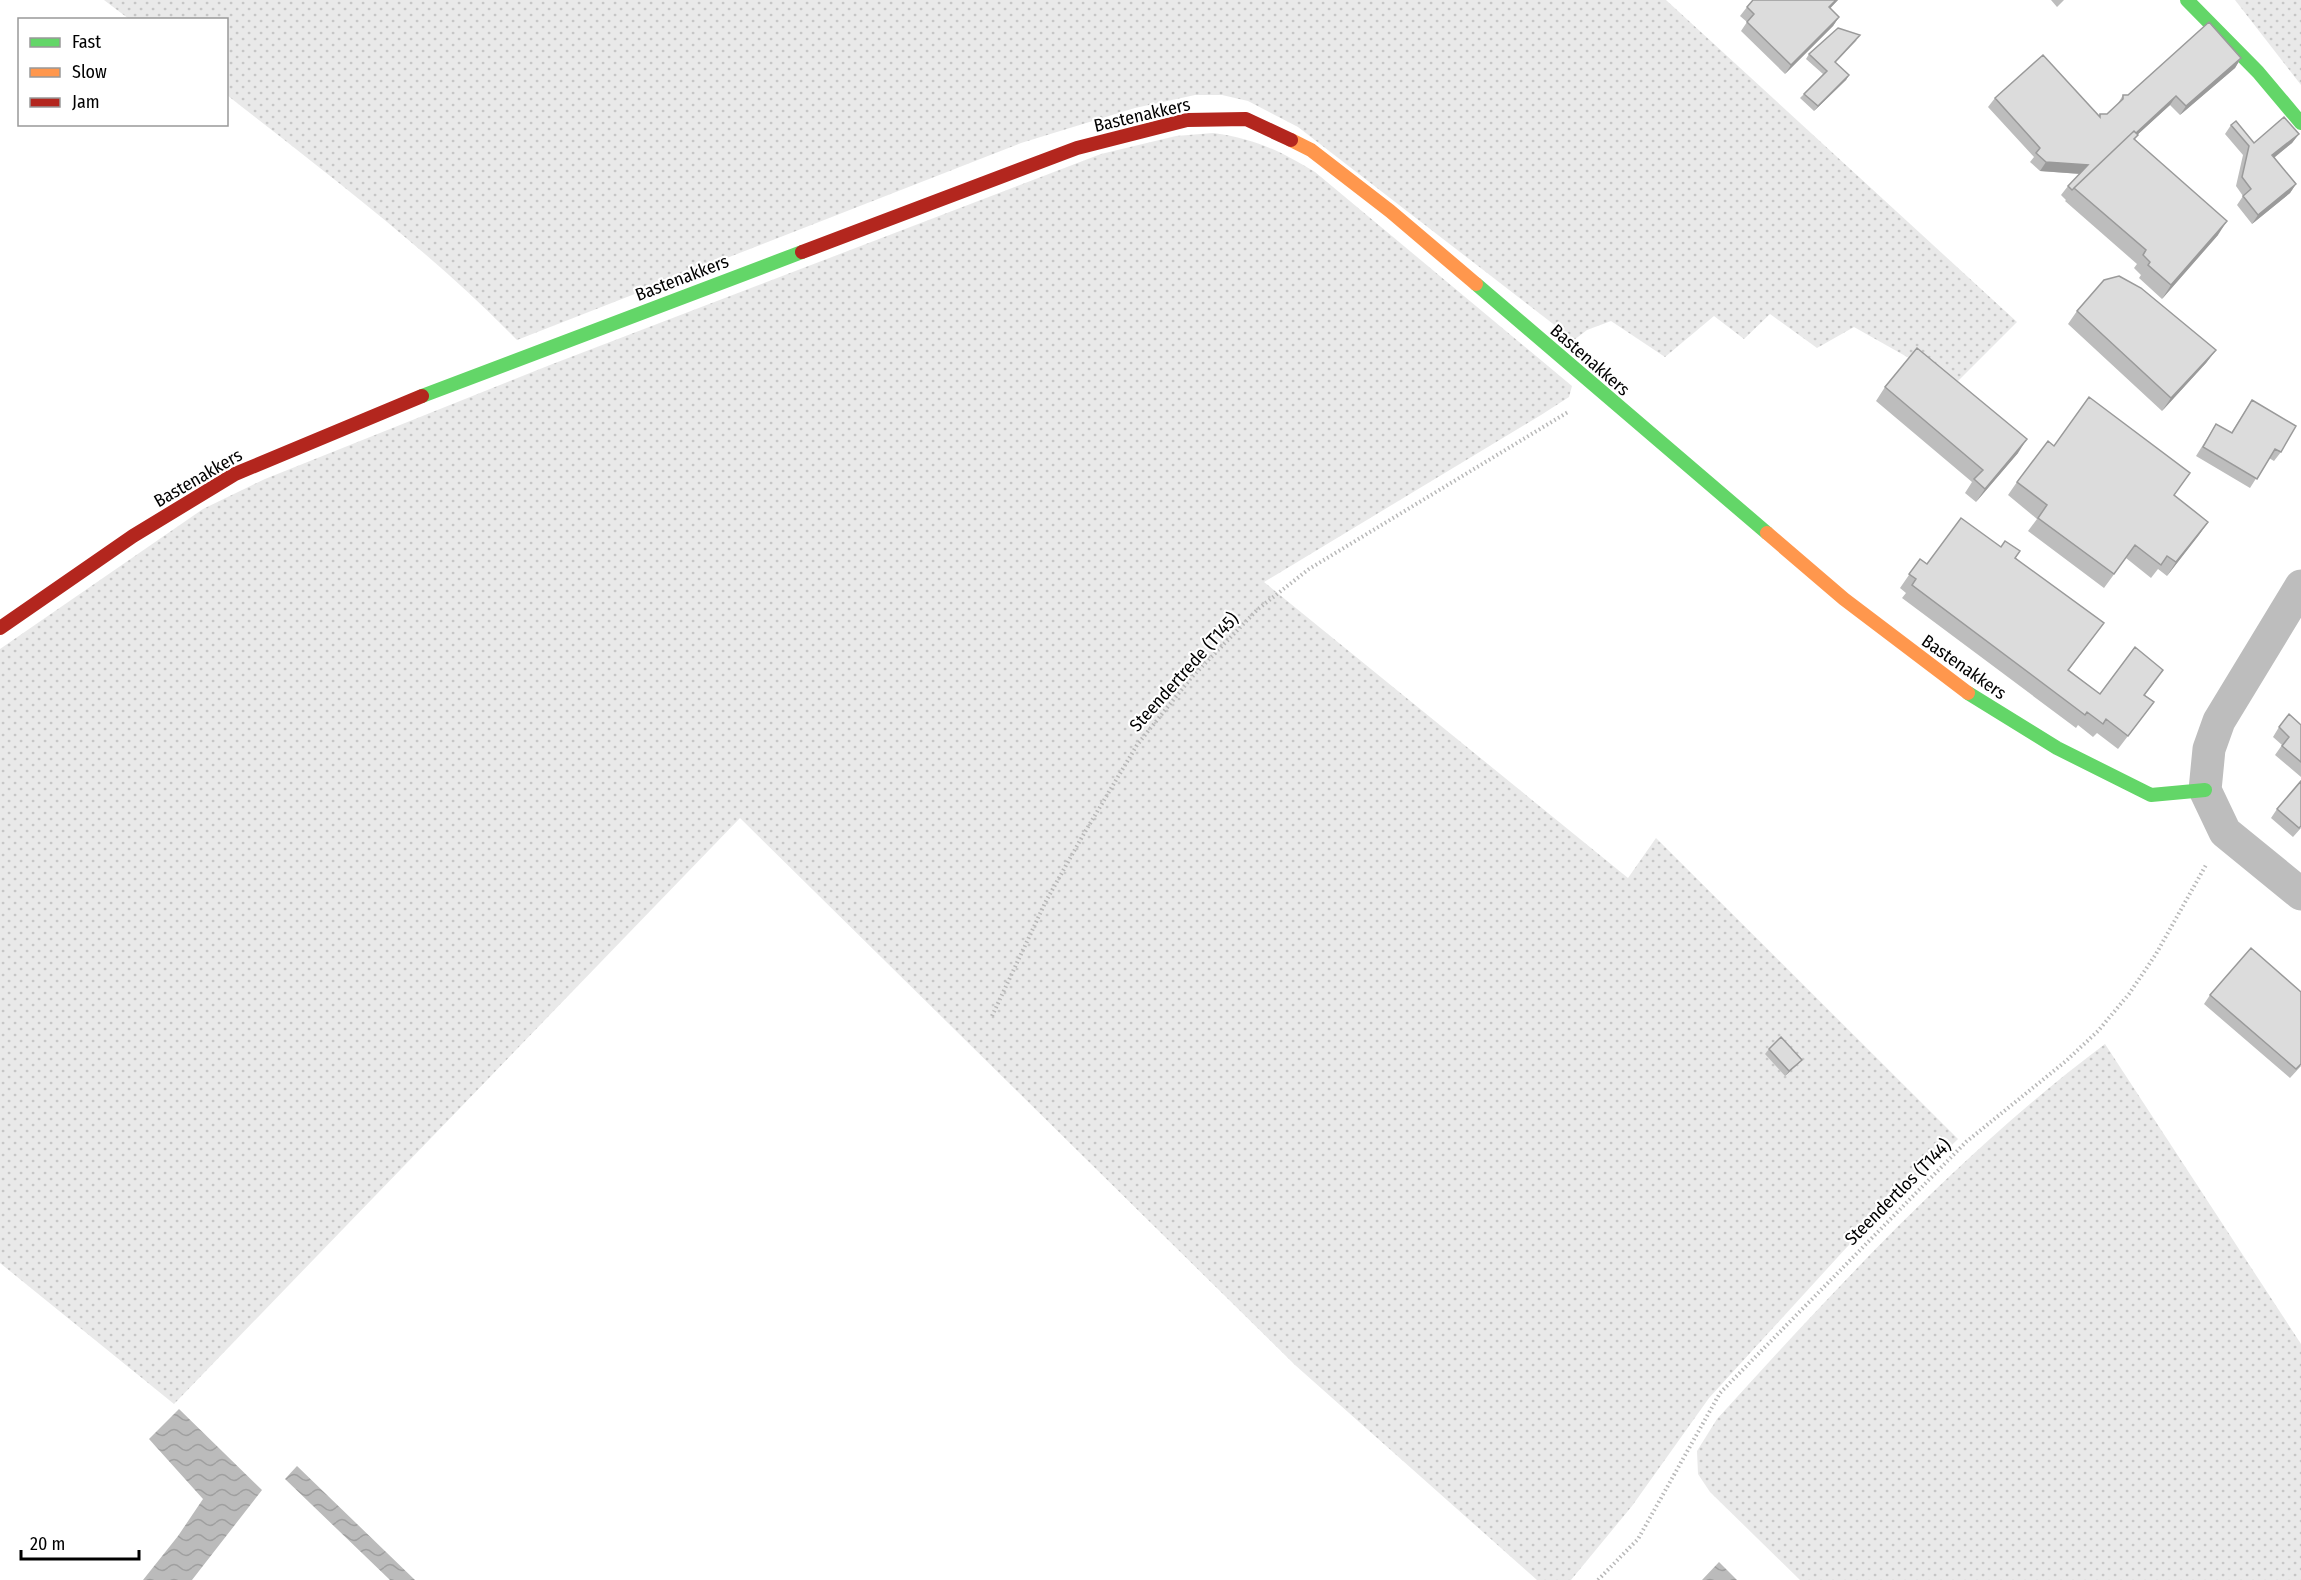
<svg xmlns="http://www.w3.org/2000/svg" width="2301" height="1580" font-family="'Fira Sans Condensed',sans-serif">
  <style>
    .grass { fill: url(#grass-dots) }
    .water { fill: url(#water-waves) }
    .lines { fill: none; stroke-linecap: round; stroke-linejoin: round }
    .path { stroke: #b8b8b8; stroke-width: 4; stroke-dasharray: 1.5 3; stroke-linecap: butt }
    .street { stroke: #bdbdbd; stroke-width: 33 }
    .fast { stroke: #63d668; stroke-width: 14 }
    .slow { stroke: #ff974d; stroke-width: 14 }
    .jam { stroke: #b3261e; stroke-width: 14 }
    .wall { fill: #bdbdbd }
    .shaded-wall { fill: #9a9a9a }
    .building { fill: #dcdcdc; stroke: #9a9a9a; stroke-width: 1.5 }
    .labels { text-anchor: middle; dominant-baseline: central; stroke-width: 4.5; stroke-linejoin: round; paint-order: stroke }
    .street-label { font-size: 18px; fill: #000; stroke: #fff }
  </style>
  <defs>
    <pattern id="grass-dots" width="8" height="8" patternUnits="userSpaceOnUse" patternTransform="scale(1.5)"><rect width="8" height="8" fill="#e9e9e9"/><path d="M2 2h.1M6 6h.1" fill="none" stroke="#c6c6c6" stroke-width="1.8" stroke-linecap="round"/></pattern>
    <pattern id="water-waves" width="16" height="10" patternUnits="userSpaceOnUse" patternTransform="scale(1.5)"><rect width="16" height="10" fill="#bbb"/><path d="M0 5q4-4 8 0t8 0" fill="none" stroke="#9f9f9f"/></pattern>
  </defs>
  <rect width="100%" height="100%" fill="#fff"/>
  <path class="grass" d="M104 0H1666L2017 322 1955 384 1854 327 1817 348 1770 314 1744 339 1714 316 1665 357 1611 321 1587 330 1574 340 1298 127 1248 101 1222 95H1195L1135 108 1021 143 517 340C428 249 326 173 227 95L226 20 129 19Z
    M2235 0H2301V85Z
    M1213 133C1256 139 1278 150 1315 172L1572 386 1569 397 1541 415 1264 582 1628 878 1656 838 1958 1139 1847 1247 1709 1398 1632 1506 1571 1580H1537L1295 1365 740 818 174 1404 0 1263V649L203 509 265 479 550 365 1101 154 1176 136Z
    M2105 1044 2301 1344V1580H1800L1710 1492 1698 1474 1697 1451 1717 1419C1838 1286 1961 1152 2105 1044Z"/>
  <path class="water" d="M179 1409 262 1490 192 1580H143L178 1536 203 1499 149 1439Z
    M297 1466 415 1580H390L285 1479Z
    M1719 1562 1737 1580H1702Z"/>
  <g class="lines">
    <path class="path" d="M992 1016 1046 901 1082 837 1137 745 1191 678 1258 609 1309 569 1568 412
      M1598 1580 1638 1539 1720 1393 1966 1142 2066 1061 2098 1031 2129 994 2156 954 2206 865"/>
    <path class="street" d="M2301 586 2219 721 2209 749 2205 790 2225 832 2301 894"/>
    <path class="fast" d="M2187 0 2258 72 2301 123
      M1476 284 1767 533
      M422 396 802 252
      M1968 693 2057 748 2151 795 2205 790"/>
    <path class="slow" d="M1291 140 1311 150 1390 211 1476 284
      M1767 533 1844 599 1968 693"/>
    <path class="jam" d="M802 252 1077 148 1187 120 1246 119 1291 140
      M0 628 133 536 235 474 422 396"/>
  </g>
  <path class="wall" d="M1753 0H1838L1830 8 1839 17 1833 26 1785 74 1741 31 1747 22 1740 16 1747 7Z
    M2051 0H2064L2057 7Z
    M1857 40 1835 63 1849 75 1846 80 1814 111 1800 98 1804 94 1823 74 1806 59 1809 54Z
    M2241 58 2235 68 2180 115 2170 105 2137 135 2135 139 2218 235 2162 299 2139 278 2141 275 2134 268 2137 264 2065 201 2066 200 2061 195 2068 186 2080 174 2040 171 2030 162 2034 157 1988 107 1995 98 2099 115 2100 114H2107L2117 105 2123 95H2128Z
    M2231 125 2254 143 2299 134 2292 143 2274 158 2296 184 2290 193 2252 224 2237 205 2243 196 2236 186 2243 155 2225 134Z
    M2077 311 2216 350 2206 363 2162 411 2068 324Z
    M1885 387 2018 453 1976 502 1965 493 1972 482 1876 401Z
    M2252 400 2281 452 2274 461 2269 458 2250 488 2196 456 2216 424 2231 433Z
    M2054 446 2174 495 2208 522 2167 576 2158 569 2151 578 2126 558 2104 588 2028 531 2037 519 2008 495 2017 482Z
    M2016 558 2094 636 2069 670 2100 694 2154 683 2145 695 2154 702 2118 749 2097 733 2093 737 2078 725 2076 728 1902 598 1906 593 1900 588 1920 559 1927 564Z
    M2301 725V777L2275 755 2282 745 2273 737 2279 727Z
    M2277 809 2301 828 2293 837 2271 818Z
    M2210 995 2301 1066 2290 1078 2204 1004Z
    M1769 1049 1802 1060 1798 1064 1785 1076 1765 1054Z"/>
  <path class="shaded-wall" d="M1836 0H1838L1823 16 1829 7Z
    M1839 17 1833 26 1785 74 1791 65Z
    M2241 58 2235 68 2180 115 2186 106Z
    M1849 75 1846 80 1814 111 1818 106Z
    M2176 96 2170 105 2077 190 2075 188Z
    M2299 134 2292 143 2266 164 2272 155Z
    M2046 162 2088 165 2082 174 2040 171Z
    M2296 184 2290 193 2252 224 2258 215Z
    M2227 221 2218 235 2162 299 2171 285Z
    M2216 350 2206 363 2162 411 2171 398Z
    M2027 439 2018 453 1976 502 1985 489Z
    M2208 522 2199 535 2167 576 2176 562Z
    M1802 1060 1798 1064 1785 1076 1789 1071Z"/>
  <path class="building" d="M1753 0H1836L1829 7 1839 17 1791 65 1747 22 1754 14 1747 7Z
    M2209 22 2241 58 2186 106 2176 96 2136 133 2134 131 2072 190 2068 186 2088 165 2046 162 2036 153 2040 148 1995 98 2043 55 2100 117V114H2107L2123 99V95H2128Z
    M1838 28 1860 35 1835 62 1849 75 1818 106 1804 94 1827 71 1809 54Z
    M2284 117 2299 134 2272 155 2296 184 2258 215 2243 196 2251 189 2242 177 2249 146 2231 125 2236 121 2254 143Z
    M2134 131 2138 135 2134 139 2227 221 2171 285 2148 265 2150 262 2143 255 2146 250 2074 188Z
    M2119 276 2141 288 2216 350 2171 398 2077 311 2104 280Z
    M1917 348 2027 439 1985 489 1974 479 1983 470 1885 387Z
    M2089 397 2190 473 2174 495 2208 522 2176 562 2167 556 2161 565 2135 545 2114 574 2038 518 2047 505 2017 482 2048 441 2054 446Z
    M2252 400 2296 426 2281 452 2275 449 2257 479 2203 447 2216 424 2232 433Z
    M1961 518 2001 547 2005 541 2020 551 2015 558 2104 623 2068 670 2100 694 2135 647 2163 670 2144 695 2154 702 2128 736 2106 719 2103 724 2087 712 2085 715 1912 585 1916 579 1909 574 1920 559 1927 564Z
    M2289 714 2301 725V762L2282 746 2289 737 2279 727Z
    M2301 781V826L2299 828 2277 809Z
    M2251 948 2301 992V1064L2296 1069 2210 995Z
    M1781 1037 1802 1060 1789 1071 1769 1049Z"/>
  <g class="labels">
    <g class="street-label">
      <text transform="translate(1142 115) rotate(-13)">Bastenakkers</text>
      <text transform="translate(682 278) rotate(-21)">Bastenakkers</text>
      <text transform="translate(1590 360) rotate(41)">Bastenakkers</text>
      <text transform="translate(198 478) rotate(-30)">Bastenakkers</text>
      <text transform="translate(1964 667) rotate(35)">Bastenakkers</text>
      <text transform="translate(1184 672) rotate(-48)">Steendertrede (T145)</text>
      <text transform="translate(1898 1192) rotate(-45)">Steendertlos (T144)</text>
    </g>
  </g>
  <rect x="18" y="18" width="210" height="108" fill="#ffffff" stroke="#999999" stroke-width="1.5"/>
  <rect x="30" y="38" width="30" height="9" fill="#63d668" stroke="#999999" stroke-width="1.5"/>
  <text x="72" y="48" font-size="18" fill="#000000">Fast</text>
  <rect x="30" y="68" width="30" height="9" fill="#ff974d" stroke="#999999" stroke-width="1.5"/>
  <text x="72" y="78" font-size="18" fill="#000000">Slow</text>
  <rect x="30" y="98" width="30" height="9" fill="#b3261e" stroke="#999999" stroke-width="1.5"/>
  <text x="72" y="108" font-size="18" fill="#000000">Jam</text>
  <path d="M21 1550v9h118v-9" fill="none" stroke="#000000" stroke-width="3"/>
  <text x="30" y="1550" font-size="18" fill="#000000" stroke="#ffffff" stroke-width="4.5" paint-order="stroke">20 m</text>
</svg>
